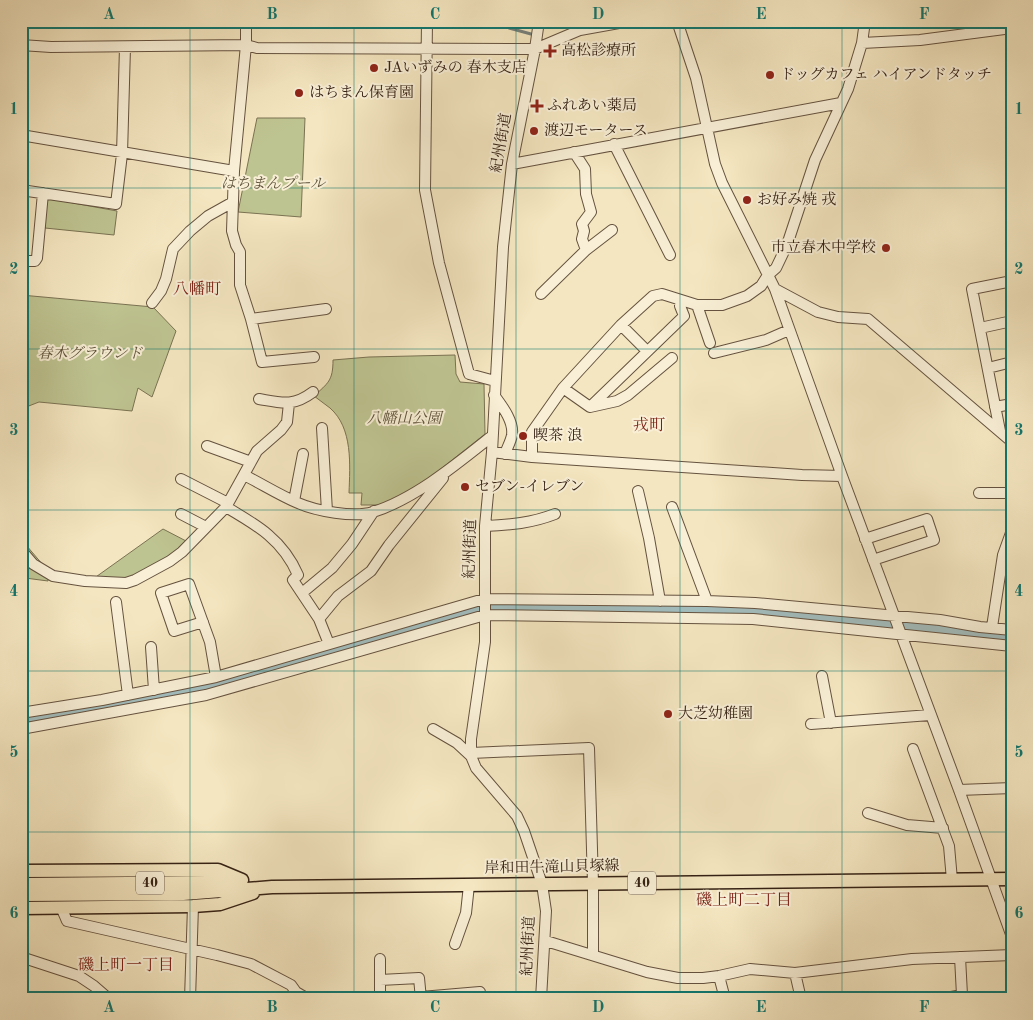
<svg xmlns="http://www.w3.org/2000/svg" width="1033" height="1020" font-family="'Old Standard TT','Noto Serif JP',serif">
  <style>
    .green { fill: #bec491; stroke: #7a7252 }
    .lines { fill: none; stroke-linecap: round; stroke-linejoin: round }
    .stream { stroke: #767f7a; stroke-width: 3 }
    .river { stroke: #a2bdbe; stroke-width: 19 }
    .minor-casing { stroke: #65523f; stroke-width: 12 }
    .major-casing { stroke: #352114; stroke-width: 15 }
    .minor { stroke: #f8efd6; stroke-width: 10 }
    .major { stroke: #f4e6c0; stroke-width: 12 }
    .grid { fill: none; stroke: #0f766e; stroke-width: 1; stroke-opacity: 0.55 }
    .poi-dot { fill: #8f2418; stroke: #f8efd6; stroke-width: 2 }
    .labels { text-anchor: middle; dominant-baseline: central; stroke-width: 4; stroke-linejoin: round; paint-order: stroke }
    .shield { fill: #f8efd6; stroke: #705f4e; stroke-width: 1 }
    .shield-label { font-size: 14px; font-weight: bold; fill: #352114 }
    .poi-label { font-size: 15px; fill: #352114; stroke: #f8efd6; text-anchor: start }
    .street-label { font-size: 15px; fill: #352114; stroke: #f8efd6 }
    .park-label { font-size: 15px; font-style: italic; fill: #5e523a; stroke: #f8efd6 }
    .neighbourhood-label { font-size: 16px; fill: #7a1f14; stroke: #f8efd6 }
    .neatline { fill: none; stroke: #0f766e; stroke-width: 2 }
    .grid-label { font-size: 16px; text-anchor: middle; font-weight: bold; fill: #0f766e }
  </style>
  <rect width="100%" height="100%" fill="#f4e6c0"/>
  <filter id="stains"><feTurbulence type="fractalNoise" baseFrequency=".004" numOctaves="4"/><feColorMatrix values="0 0 0 0 .2 0 0 0 0 .09 0 0 0 0 .02 0 0 0 .5 -.17"/></filter>
  <radialGradient id="worn" r=".72"><stop offset=".6" stop-color="#630" stop-opacity="0"/><stop offset="1" stop-color="#630" stop-opacity=".3"/></radialGradient>
  <path class="green" d="M257 118H305L301 217 238 212Z
    M46 198 117 211 114 235 45 228Z
    M21 295 153 307 176 331 152 397 138 388 132 411 39 402 21 409Z
    M455 355 456 374 460 382 484 384 485 434 437 472 417 490 380 505H361L362 493H349C350 465 353 428 330 408 325 404 319 400 314 396 328 383 333 381 333 360L369 357Z
    M163 529 188 542 171 558 124 580 93 579Z
    M26 545 49 572 48 581 25 578 21 575V546Z"/>
  <g class="lines">
    <path class="stream" d="M496 21 509 28 531 34"/>
    <path class="river" d="M21 722 210 687 475 608 491 606 728 611 854 619 1012 637"/>
    <defs>
      <path id="minor" d="M246 21V45L234 171 232 231 236 245 240 252V285L251 319 262 362 314 357
        M427 21 425 190 439 263 469 374 495 381
        M539 21 535 49 512 164 503 247 492 452 485 526V642L471 739V756L476 768 517 816 524 831 542 884 546 911 541 999
        M677 21 696 78 715 164 722 183 775 289 842 476 959 790 1012 937
        M862 43 920 40 1012 28
        M21 45 51 47 246 45 257 48 535 49 580 30 630 21
        M21 135 234 171
        M614 144 670 255
        M574 152 585 169 586 194 591 212 582 224 584 231 582 239 586 250
        M512 164 841 103
        M21 190 116 204 122 154 125 47
        M21 261H35L37 258 43 193
        M775 289 818 312 838 317 868 319 1012 442
        M541 294 586 250 612 230
        M152 303 161 291 166 279 173 249 190 231 208 216 233 202
        M697 305 710 343
        M251 319 326 309
        M621 325 647 351
        M980 328 1012 321
        M714 353 766 340 789 330
        M988 368 1012 362
        M563 388 590 407 617 401 628 395 672 358
        M494 395C502 406 514 421 512 435 511 441 507 448 505 454
        M259 399C282 403 293 407 313 392
        M590 407 684 316 680 306 681 300
        M995 407 1012 404
        M322 428 327 511
        M1000 431 972 289 1012 281
        M207 446 251 462
        M492 452 532 457 802 475 842 476
        M532 457V432L563 388 621 325 653 296 662 294 697 305H722L747 296 761 286 768 275 776 268 787 245 815 160 848 89 862 43 865 21
        M244 475C262 484 279 495 298 503 316 511 354 518 373 512 415 499 458 463 492 436
        M181 479 228 503
        M638 491 649 538 660 601
        M979 493H1012
        M294 501 303 454
        M226 507C257 525 283 540 298 575L293 580 319 619 329 644
        M672 507 707 601
        M181 514 206 527
        M485 526C510 525 532 523 555 514
        M865 539 927 519 934 540 873 560
        M21 550 33 564 53 576 85 581 126 583 135 580 170 561 182 552 226 507 257 451 281 430 287 422 289 403
        M302 593 332 568 352 544 374 511
        M116 602 128 695
        M319 619 338 596 371 571 389 545 443 478
        M203 622 174 631 161 593 189 584 210 642 216 677
        M992 627 1003 555 1012 530
        M151 647 154 690
        M822 676 831 723
        M21 713 102 700 216 677 484 599 707 601 755 603 940 620 980 627 1012 630
        M811 724 930 715
        M21 729 206 695 485 615 753 619 1012 646
        M433 729 457 743 471 756
        M913 749 949 846 952 880
        M471 753 589 748 593 883V955
        M959 790 1012 788
        M868 813 907 825 943 828
        M61 907 67 921 217 955 251 964 291 985 296 992 308 999
        M546 941 647 972 678 978H703L719 976 750 969 795 973 912 959 1012 955
        M455 944 466 913 469 885
        M21 957 79 976 94 986 109 999
        M380 959V999
        M795 973 801 999
        M719 976 725 999
        M380 980 419 978 421 999
        M421 997 480 992
        M190 999 193 906
        M941 999 962 995 960 957"/>
      <path id="major" d="M21 871 218 870 242 880
        M21 884 235 882
        M21 895 183 894 272 887 1012 879
        M21 908 193 906 220 904 253 893"/>
    </defs>
    <use href="#minor" class="minor-casing"/>
    <use href="#major" class="major-casing"/>
    <use href="#minor" class="minor"/>
    <use href="#major" class="major"/>
  </g>
  <path class="grid" d="M190 21V999M354 21V999M516 21V999M680 21V999M842 21V999M21 188H1012M21 349H1012M21 510H1012M21 671H1012M21 832H1012"/>
  <g class="poi-dot">
    <path d="M547.5 43.5h5v5h5v5h-5v5h-5v-5h-5v-5h5z"/>
    <circle cx="374" cy="68" r="5"/>
    <circle cx="770" cy="75" r="5"/>
    <circle cx="299" cy="93" r="5"/>
    <path d="M534.5 98.5h5v5h5v5h-5v5h-5v-5h-5v-5h5z"/>
    <circle cx="534" cy="131" r="5"/>
    <circle cx="747" cy="200" r="5"/>
    <circle cx="886" cy="248" r="5"/>
    <circle cx="523" cy="436" r="5"/>
    <circle cx="465" cy="487" r="5"/>
    <circle cx="668" cy="714" r="5"/>
  </g>
  <g class="labels">
    <g class="shield">
      <rect x="136" y="871.5" width="28" height="23" rx="4"/>
      <rect x="628" y="871.5" width="28" height="23" rx="4"/>
    </g>
    <g class="shield-label">
      <text x="150" y="883">40</text>
      <text x="642" y="883">40</text>
    </g>
    <g class="poi-label">
      <text x="561" y="51">高松診療所</text>
      <text x="384" y="68">JAいずみの 春木支店</text>
      <text x="780" y="75">ドッグカフェ ハイアンドタッチ</text>
      <text x="309" y="93">はちまん保育園</text>
      <text x="547" y="106">ふれあい薬局</text>
      <text x="544" y="131">渡辺モータース</text>
      <text x="757" y="200">お好み焼 戎</text>
      <text x="876" y="248" text-anchor="end">市立春木中学校</text>
      <text x="533" y="436">喫茶 浪</text>
      <text x="475" y="487">セブン-イレブン</text>
      <text x="678" y="714">大芝幼稚園</text>
    </g>
    <g class="street-label">
      <text transform="translate(502 143) rotate(-80)">紀州街道</text>
      <text transform="translate(471 549) rotate(-88)">紀州街道</text>
      <text transform="translate(552 868) rotate(-1)">岸和田牛滝山貝塚線</text>
      <text transform="translate(529 946) rotate(-87)">紀州街道</text>
    </g>
    <g class="park-label">
      <text x="273" y="184">はちまんプール</text>
      <text x="90" y="354">春木グラウンド</text>
      <text x="404" y="419">八幡山公園</text>
    </g>
    <g class="neighbourhood-label">
      <text x="197" y="290">八幡町</text>
      <text x="649" y="426">戎町</text>
      <text x="744" y="901">磯上町二丁目</text>
      <text x="126" y="966">磯上町一丁目</text>
    </g>
  </g>
  <rect width="1033" height="1020" fill="none" stroke="#f4e6c0" stroke-width="55"/>
  <rect x="28" y="28" width="978" height="964" class="neatline"/>
  <g class="grid-label">
    <text x="109" y="19">A</text>
    <text x="272" y="19">B</text>
    <text x="435" y="19">C</text>
    <text x="598" y="19">D</text>
    <text x="761" y="19">E</text>
    <text x="924" y="19">F</text>
    <text x="14" y="114">1</text>
    <text x="1019" y="114">1</text>
    <text x="14" y="274">2</text>
    <text x="1019" y="274">2</text>
    <text x="14" y="435">3</text>
    <text x="1019" y="435">3</text>
    <text x="14" y="596">4</text>
    <text x="1019" y="596">4</text>
    <text x="14" y="757">5</text>
    <text x="1019" y="757">5</text>
    <text x="14" y="918">6</text>
    <text x="1019" y="918">6</text>
    <text x="109" y="1012">A</text>
    <text x="272" y="1012">B</text>
    <text x="435" y="1012">C</text>
    <text x="598" y="1012">D</text>
    <text x="761" y="1012">E</text>
    <text x="924" y="1012">F</text>
  </g>
  <rect width="100%" height="100%" filter="url(#stains)"/>
  <rect width="100%" height="100%" fill="url(#worn)"/>
</svg>
